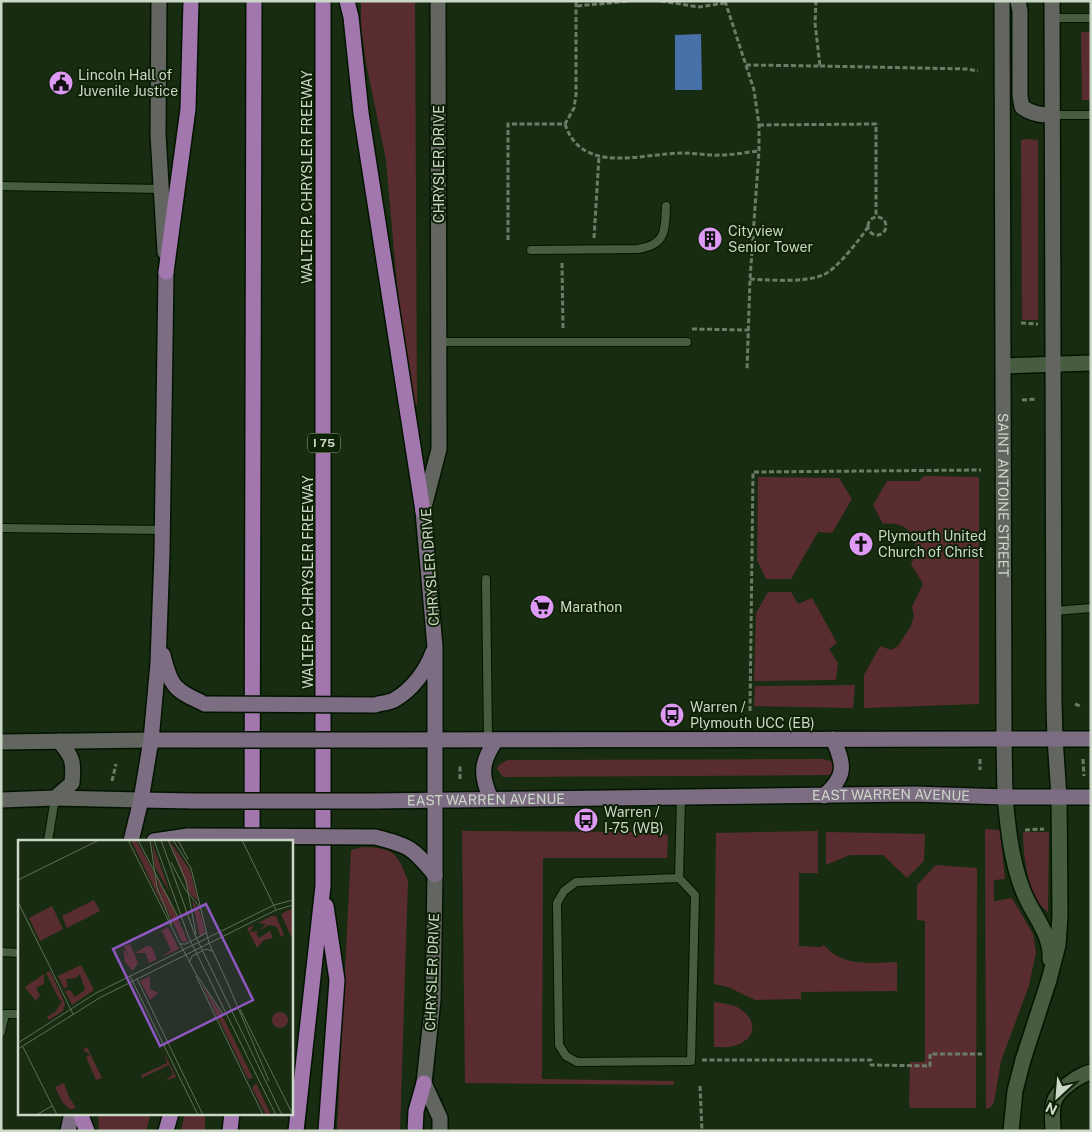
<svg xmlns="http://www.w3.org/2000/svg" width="1092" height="1132" font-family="'Public Sans',sans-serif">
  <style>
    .green { fill: #592d2f }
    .water { fill: #4870a9 }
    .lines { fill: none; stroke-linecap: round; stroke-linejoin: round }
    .lane-casing { stroke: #021400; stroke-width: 10 }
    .street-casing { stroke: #021400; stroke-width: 18 }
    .secondary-casing { stroke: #021400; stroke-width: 18 }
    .primary-casing { stroke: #021400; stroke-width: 18 }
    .highway-casing { stroke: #021400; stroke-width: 18 }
    .path { stroke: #6b7d66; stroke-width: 3; stroke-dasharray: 5 2.5; stroke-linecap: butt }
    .lane { stroke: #475d3f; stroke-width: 8 }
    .street { stroke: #475d3f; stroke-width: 15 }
    .secondary { stroke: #626560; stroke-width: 15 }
    .primary { stroke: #7d6d82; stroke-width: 15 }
    .highway { stroke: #a177ae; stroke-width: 15 }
    .primary-bridge-casing { stroke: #021400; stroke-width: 18; stroke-linecap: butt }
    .primary-bridge { stroke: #7d6d82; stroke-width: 15 }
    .labels { text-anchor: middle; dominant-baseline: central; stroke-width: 4; stroke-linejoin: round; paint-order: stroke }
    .shield { fill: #0e2206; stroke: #92a18d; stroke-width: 1 }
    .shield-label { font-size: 12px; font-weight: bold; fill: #cbd8c7 }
    .poi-label { font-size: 14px; fill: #cbd8c7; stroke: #0e2206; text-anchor: start }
    .street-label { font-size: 14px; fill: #cbd8c7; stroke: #0e2206 }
    .inset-road { fill: none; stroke: #5f7159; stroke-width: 1 }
    .view { fill: #8f57c1; fill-opacity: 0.15; stroke: #8f57c1; stroke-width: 2.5 }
    .inset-edge { fill: none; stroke: #cbd8c7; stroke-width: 2.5 }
  </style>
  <rect width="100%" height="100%" fill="#172c10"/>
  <path class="green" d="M361 1H415L417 406 413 403 400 319 386 160 366 63 361 26Z
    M1081 32H1091V100H1082Z
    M1027 139 1038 140V320H1022L1021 140Z
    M924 476 979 477V704L864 708V675L880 646 891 650 898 646 911 626 914 616 912 607 923 584 911 564C923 541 909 520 883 524L873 505 887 481H919Z
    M758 477 839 478 852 499 832 533 818 532 791 579H766L757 560Z
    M768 592H791L798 604 812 598 837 643 829 649 838 663 836 680 754 681 756 613Z
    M855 685 853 708 754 706 755 686Z
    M822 759 831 761 834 767 832 773 829 775 503 777 497 769 499 765 507 760Z
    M985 829 1000 830V832L1005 879 994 880V901L1012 898 1033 934 1036 952 1029 986 1001 1061 994 1102 991 1107 986 1109Z
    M462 831 657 832 668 835 667 858H543L542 1079 674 1081 673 1085 465 1083Z
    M818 831V873H799V946L821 947 824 945C842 967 871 963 897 962V991L801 992V999L755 1000 728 987 714 984 716 833Z
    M826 832 925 834 924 861 907 878 883 855H850L826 865Z
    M1023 832H1049L1048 912C1028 899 1023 855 1023 832Z
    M363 847C395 848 397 853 408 881L400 1131H337L351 850Z
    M936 865 977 868 976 1108H910L909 1104 910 1062H925V921L917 920V885Z
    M714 1002C722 1003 730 1004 737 1007 756 1017 759 1037 737 1045 730 1048 722 1047 714 1047Z
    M98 1113H151L146 1131H99Z
    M185 1113H205V1131H181Z"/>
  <path class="water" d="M701 34 702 90H675V35Z"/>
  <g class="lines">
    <defs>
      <path id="lane" d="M1052 18H1091
        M1053 115H1091
        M1 186 161 189
        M531 250 638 249C666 245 665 231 666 206
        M438 342H687
        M1 528 163 530
        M486 579 488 740
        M1054 611 1091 608
        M48 841 55 798
        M679 878 695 895 691 1061 577 1062 566 1056 559 1045 557 903 564 891 576 882 679 878 681 798
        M1 952 19 953
        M1 1032 5 1014H19"/>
      <path id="street" d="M1003 366 1091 363
        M1005 797C1008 828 1011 859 1022 888 1030 912 1052 933 1050 959
        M1011 1131 1015 1091 1023 1060 1049 980 1058 945 1060 915 1059 797
        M1053 1131C1053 1122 1051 1111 1054 1102 1057 1090 1079 1075 1091 1072"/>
      <g id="secondary">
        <path d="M159 1 158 134 165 252"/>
        <path id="s1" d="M1002 1 1004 740 1005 797"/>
        <path d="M1018 1 1020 11V96L1022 107C1032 114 1041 115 1053 115"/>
        <path d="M1052 1 1054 704 1055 738 1059 797"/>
        <path d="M423 511 439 449 438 1"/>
        <path d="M1 742 151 740"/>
        <path d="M55 798 72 783C74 762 73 757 59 741"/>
        <path d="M1 800 55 798 141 800"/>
        <path d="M435 875 433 1000 424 1083 440 1118V1131"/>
      </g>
      <g id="primary">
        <path d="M423 511 435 647V875"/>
        <path d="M163 655C171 688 175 690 205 704"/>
        <path d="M375 705C381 703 388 703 394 700 412 690 426 671 433 652"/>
        <path d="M151 740H195"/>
        <path d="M375 740 1091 739"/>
        <path d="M824 796C846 776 845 766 833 739"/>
        <path d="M491 799C480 775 481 762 496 740"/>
        <path d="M141 800 193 801"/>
        <path id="s2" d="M375 801 914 794 1005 797H1091"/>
        <path d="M375 837C410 846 412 847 435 875"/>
        <path d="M131 841 141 800 151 740 158 663 162 554 166 272"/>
        <path d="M154 841 188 836"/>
        <path d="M68 1131 72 1113"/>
      </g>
      <path id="highway" d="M347 1 351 17 361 113 423 511
        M166 272 188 109 191 1
        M252 841 254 1
        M80 1113 87 1131
        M166 1131 171 1113
        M230 1131 232 1113
        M296 1131 323 886V1
        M326 1131 337 980 326 906
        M415 1131 416 1111 424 1083"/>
    </defs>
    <use href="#lane" class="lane-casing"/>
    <use href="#street" class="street-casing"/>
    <use href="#secondary" class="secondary-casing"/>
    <use href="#primary" class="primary-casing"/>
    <use href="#highway" class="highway-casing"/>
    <path class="path" d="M661 1 699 7 725 3
      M725 1 754 90 759 125V151L750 279 747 370
      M577 6 630 1
      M746 65 820 66 815 23 816 1
      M820 66 967 69 978 71
      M565 124C582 176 643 153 683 153 696 153 709 156 721 155 734 155 747 152 759 151
      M759 125 876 124V217
      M868 226a9 9 0 1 1 18 0a9 9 0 1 1-18 0Z
      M594 238 599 156
      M508 240V124H565L574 108 576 94V1
      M562 263 563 329
      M750 279C771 280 804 283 823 275 836 270 860 239 868 227
      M1021 323 1038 324
      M692 329 749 330
      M1022 400 1037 399
      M1075 704 1080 706
      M750 711 753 472 981 470
      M980 759V770
      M1083 759 1084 776
      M460 779V764
      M112 781 116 764
      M1025 830 1044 829
      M702 1060H871V1065L930 1066V1054H982
      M700 1086 702 1131"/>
    <use href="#lane" class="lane"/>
    <use href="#street" class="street"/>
    <use href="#secondary" class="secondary"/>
    <use href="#primary" class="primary"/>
    <use href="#highway" class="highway"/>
    <defs>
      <path id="primary-bridge" d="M205 704 375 705
        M195 740H375
        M193 801H375
        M188 836 375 837"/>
    </defs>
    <use href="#primary-bridge" class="primary-bridge-casing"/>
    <use href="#primary-bridge" class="primary-bridge"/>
  </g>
  <defs>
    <symbol id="civic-disc" viewBox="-11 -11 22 22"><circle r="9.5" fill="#dd99f3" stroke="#0e2206"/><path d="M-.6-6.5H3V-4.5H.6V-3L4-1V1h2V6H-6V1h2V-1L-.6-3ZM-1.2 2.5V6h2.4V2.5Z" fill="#111"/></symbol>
    <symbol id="building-disc" viewBox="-11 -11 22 22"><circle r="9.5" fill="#dd99f3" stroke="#0e2206"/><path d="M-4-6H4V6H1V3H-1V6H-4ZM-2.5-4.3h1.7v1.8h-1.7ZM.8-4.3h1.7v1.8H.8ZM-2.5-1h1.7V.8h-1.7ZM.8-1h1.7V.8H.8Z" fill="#111"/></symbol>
    <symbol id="church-disc" viewBox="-11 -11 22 22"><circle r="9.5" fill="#dd99f3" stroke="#0e2206"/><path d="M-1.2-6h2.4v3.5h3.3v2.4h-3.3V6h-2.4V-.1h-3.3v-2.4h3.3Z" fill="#111"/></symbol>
    <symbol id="supermarket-disc" viewBox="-11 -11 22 22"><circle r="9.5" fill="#dd99f3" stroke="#0e2206"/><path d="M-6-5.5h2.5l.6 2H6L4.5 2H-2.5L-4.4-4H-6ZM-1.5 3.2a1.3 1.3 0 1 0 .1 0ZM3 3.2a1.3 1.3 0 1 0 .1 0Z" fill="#111"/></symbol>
    <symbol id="bus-disc" viewBox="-11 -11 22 22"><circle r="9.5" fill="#dd99f3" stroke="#0e2206"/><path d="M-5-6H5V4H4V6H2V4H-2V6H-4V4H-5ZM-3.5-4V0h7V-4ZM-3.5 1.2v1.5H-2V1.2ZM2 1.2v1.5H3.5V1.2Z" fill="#111"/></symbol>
  </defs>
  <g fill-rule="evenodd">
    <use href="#civic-disc" x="47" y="69" width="28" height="28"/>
    <use href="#building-disc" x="696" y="225" width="28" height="28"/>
    <use href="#church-disc" x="847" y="530" width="28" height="28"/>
    <use href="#supermarket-disc" x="528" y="593" width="28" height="28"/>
    <use href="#bus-disc" x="658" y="701" width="28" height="28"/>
    <use href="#bus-disc" x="572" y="806" width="28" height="28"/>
  </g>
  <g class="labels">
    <rect class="shield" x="308" y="433.5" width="32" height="19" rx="4"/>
    <g class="shield-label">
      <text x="324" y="443">I 75</text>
    </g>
    <g class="poi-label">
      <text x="78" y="75">Lincoln Hall of<tspan x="78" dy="16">Juvenile Justice</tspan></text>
      <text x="728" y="231">Cityview<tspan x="728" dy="16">Senior Tower</tspan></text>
      <text x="878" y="536">Plymouth United<tspan x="878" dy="16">Church of Christ</tspan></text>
      <text x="560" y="607">Marathon</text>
      <text x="690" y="707">Warren /<tspan x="690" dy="16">Plymouth UCC (EB)</tspan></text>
      <text x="604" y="812">Warren /<tspan x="604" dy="16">I-75 (WB)</tspan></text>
    </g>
    <g class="street-label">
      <text transform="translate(439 164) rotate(-90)">CHRYSLER DRIVE</text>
      <text transform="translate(307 177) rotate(-90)">WALTER P. CHRYSLER FREEWAY</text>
      <text stroke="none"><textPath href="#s1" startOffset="494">SAINT ANTOINE STREET</textPath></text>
      <text transform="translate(430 567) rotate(-94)">CHRYSLER DRIVE</text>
      <text transform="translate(308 582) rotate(-90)">WALTER P. CHRYSLER FREEWAY</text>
      <text stroke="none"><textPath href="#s2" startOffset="516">EAST WARREN AVENUE</textPath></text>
      <text stroke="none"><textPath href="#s2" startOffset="111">EAST WARREN AVENUE</textPath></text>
      <text transform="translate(432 972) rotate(-88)">CHRYSLER DRIVE</text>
    </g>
  </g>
  <g transform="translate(18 840)">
    <rect width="275" height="275" fill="#172c10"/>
    <path d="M113 0H118L135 31 146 68ZM151 0 172 30 180 61 172 54ZM134 2 151 50V51L137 27ZM138 35 152 60 170 102H164L144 59ZM76 60 82 71 49 88 44 76ZM174 60 182 72 187 92 182 97ZM34 66 45 89 22 101 11 78ZM275 68V101L263 74ZM253 76H258L266 95 263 97 259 87 251 85 238 93 241 98 252 91 255 98 246 100 239 108 229 88 236 85 232 92 241 91 248 84 240 83ZM150 87 161 109 143 117 153 110 144 91 133 96ZM112 104 120 123 115 131 107 122 105 108 112 120 106 106ZM129 106H133L139 119 131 123 128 113H117ZM63 125 76 150 54 165 47 151 52 150 57 157 67 150 62 134 58 138 48 139 50 146 46 149 40 136ZM32 131 46 161 47 165 45 171 31 180 29 177 37 172 45 160 42 161 28 133ZM26 134V144L18 148 22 155 18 161 7 147ZM132 136V149L140 153 132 160 122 141ZM183 143 203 173 235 238 230 239ZM254 180a8 8 0 1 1 16 0a8 8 0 1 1-16 0ZM69 207 84 238 78 240 68 217 72 215 65 210ZM146 212 158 237 147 241 155 234 151 225 124 238 123 235 149 223ZM46 243 51 257 58 268 52 269 45 263 37 247ZM238 243 253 275H248L234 248Z" fill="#592d2f"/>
    <path class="inset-road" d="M110 0 162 104M120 0 160 77M132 0 139 47 154 85M136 0 171 98 258 275M143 0 177 95 264 275M150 0 168 41 178 94M155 0 173 28M160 0 170 19M224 0 258 70M153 22 167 49 183 69M173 28 191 103 210 144M0 40 81 0M0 62 55 174M162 104 178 134M162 104H168L188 93M171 123 174 116 188 109 194 111M178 134 205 174M112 136 180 275M178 136 245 275M119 139 185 275M210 144 251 241M222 169 275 275M0 203 78 153 256 65 275 60M0 206V209L83 157 258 70 275 65M5 207 39 275M18 275 34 266"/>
    <path class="view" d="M188 64 235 160 142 206 95 109Z"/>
    <rect width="275" height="275" class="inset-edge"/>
  </g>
  <rect width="1092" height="1132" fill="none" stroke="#cbd8c7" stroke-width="5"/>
  <g transform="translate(1057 1097) rotate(206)" stroke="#0e2206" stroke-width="4" paint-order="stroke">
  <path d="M0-4L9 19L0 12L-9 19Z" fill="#cbd8c7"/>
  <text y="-8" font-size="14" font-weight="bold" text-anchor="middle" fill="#cbd8c7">N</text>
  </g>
</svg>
